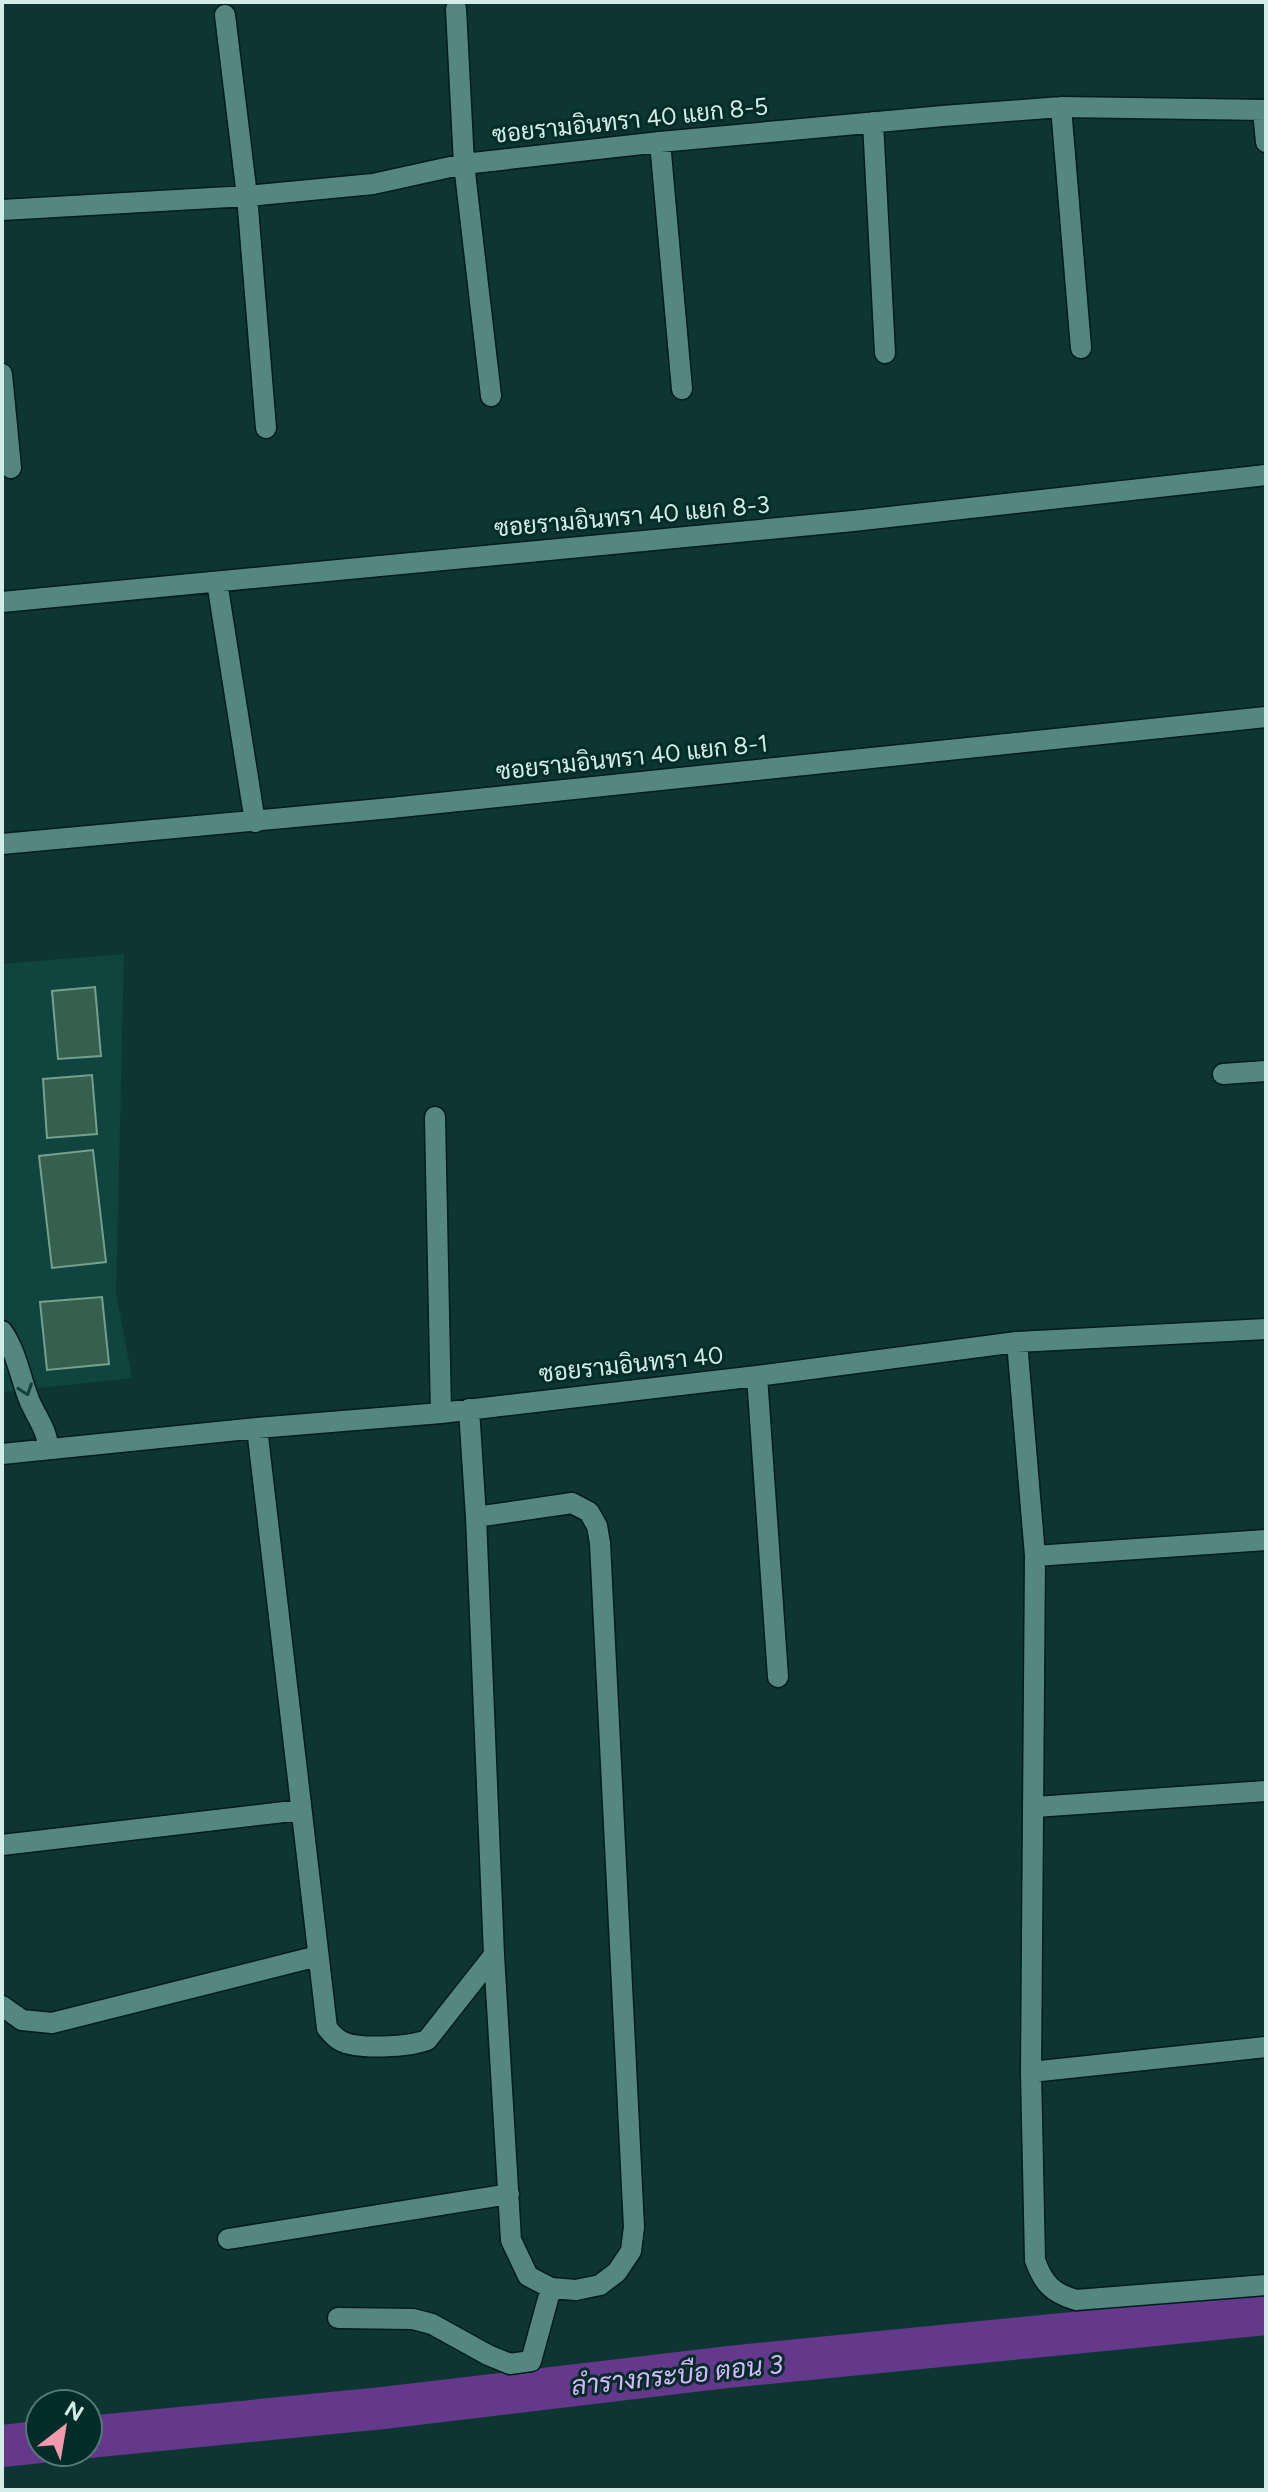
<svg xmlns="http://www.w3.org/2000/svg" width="1268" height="2492" font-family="Figtree,Sarabun,sans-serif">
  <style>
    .built { fill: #10443f }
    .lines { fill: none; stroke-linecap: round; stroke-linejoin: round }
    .canal { stroke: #64398c; stroke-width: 42 }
    .building { fill: #355f4e; stroke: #74a08c; stroke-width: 2 }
    .minor-casing { stroke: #011c19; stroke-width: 23 }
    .minor { stroke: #538780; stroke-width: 20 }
    .oneway { stroke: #16433e }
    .labels { text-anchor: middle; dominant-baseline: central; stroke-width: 6; stroke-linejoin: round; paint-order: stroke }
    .street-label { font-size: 24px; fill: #d2ece8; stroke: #022c28 }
    .water-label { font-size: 26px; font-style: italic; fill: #d7b7fc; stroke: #022c28 }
  </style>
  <rect width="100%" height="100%" fill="#0d3632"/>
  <path class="built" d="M124 954 116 1293 132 1378 2 1392V964Z"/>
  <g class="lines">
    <path class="canal" d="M88 2437 383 2408 728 2367 1266 2314
      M2 2446 40 2442"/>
  </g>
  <path class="building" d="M95 987 101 1056 58 1059 52 991Z
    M92 1075 97 1134 47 1138 43 1079Z
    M93 1150 106 1262 52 1268 39 1156Z
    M102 1297 109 1364 47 1370 40 1302Z"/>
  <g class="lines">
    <defs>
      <path id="minor" d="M456 9 464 164 491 396
        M225 15 247 196 266 428
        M1061 107 1081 348
        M1263 110 1266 142
        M873 122 885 353
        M660 142 682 389
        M2 210 247 196 373 184 464 164 660 142 943 116 1061 107 1266 110
        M2 374 11 468
        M217 582 255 822
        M2 602 853 521 1266 475
        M2 844 391 808 1266 717
        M1223 1074 1266 1071
        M435 1117 441 1413
        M2 1331C17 1352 20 1378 30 1402 37 1418 48 1431 48 1449
        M1017 1342 1035 1556 1031 2072 1035 2260C1043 2283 1052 2293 1076 2300L1266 2285
        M757 1376 778 1677
        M469 1409 476 1517 494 1955 511 2240 528 2276 551 2288 576 2290 600 2285 617 2272 631 2251 634 2227 600 1543 597 1526 589 1512 572 1503 476 1517
        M257 1428 327 2028C331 2033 335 2038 341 2041 358 2050 409 2047 427 2040L494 1955
        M2 1454 257 1428 441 1413 757 1376 1017 1342 1266 1329
        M1035 1556 1266 1540
        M1035 1807 1266 1791
        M2 1845 301 1810
        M2 2006 22 2020 52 2023 318 1956
        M1031 2072 1266 2047
        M228 2239 509 2194
        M338 2318 413 2319 432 2324 488 2355 510 2364 531 2361 551 2288"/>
    </defs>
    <use href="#minor" class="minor-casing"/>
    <use href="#minor" class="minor"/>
  </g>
  <defs><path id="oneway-chevron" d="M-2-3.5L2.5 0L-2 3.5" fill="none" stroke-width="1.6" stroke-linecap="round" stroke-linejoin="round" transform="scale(2)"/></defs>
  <use class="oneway" href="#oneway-chevron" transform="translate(26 1390) rotate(71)"/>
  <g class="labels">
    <g class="street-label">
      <text transform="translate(630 120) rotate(-6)">ซอยรามอินทรา 40 แยก 8-5</text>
      <text transform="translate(632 516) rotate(-5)">ซอยรามอินทรา 40 แยก 8-3</text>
      <text transform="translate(632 757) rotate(-6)">ซอยรามอินทรา 40 แยก 8-1</text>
      <text transform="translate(631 1364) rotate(-6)">ซอยรามอินทรา 40</text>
    </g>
    <g class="water-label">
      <text transform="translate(677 2375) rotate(-6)">ลำรางกระบือ ตอน 3</text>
    </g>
  </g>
  <rect width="1268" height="2492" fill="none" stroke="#d2ece8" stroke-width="8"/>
  <g transform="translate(64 2428) rotate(31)"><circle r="38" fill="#022c28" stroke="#557975" stroke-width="2"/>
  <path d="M0-6L14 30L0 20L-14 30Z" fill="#f29aad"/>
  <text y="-12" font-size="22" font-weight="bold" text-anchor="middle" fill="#d2ece8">N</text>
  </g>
</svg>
